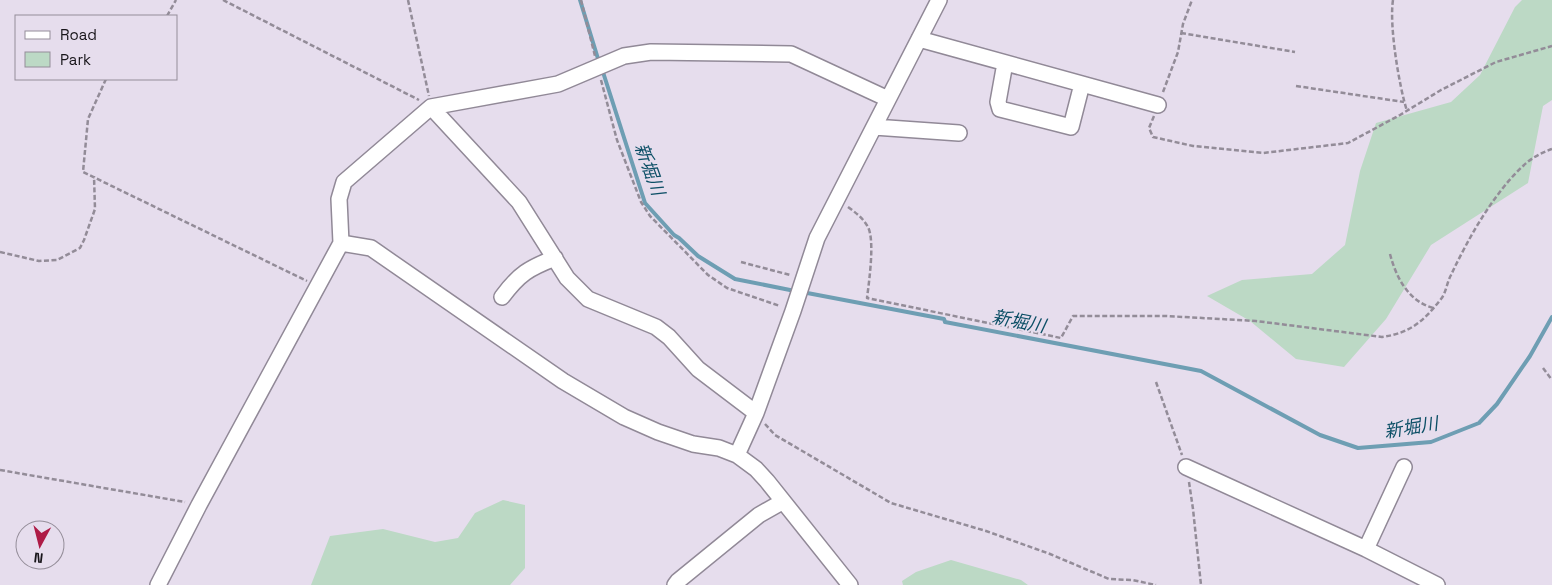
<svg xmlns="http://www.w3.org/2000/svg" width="1552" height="585" font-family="'Space Grotesk','Noto Sans JP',sans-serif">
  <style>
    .green { fill: #bcd9c5 }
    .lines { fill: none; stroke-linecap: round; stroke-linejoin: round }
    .stream { stroke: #6e9eb3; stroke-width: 4 }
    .minor-casing { stroke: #918997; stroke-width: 18 }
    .path { stroke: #938c98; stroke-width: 2.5; stroke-dasharray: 5 2.5; stroke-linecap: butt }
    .minor { stroke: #fff; stroke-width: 15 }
    .labels { text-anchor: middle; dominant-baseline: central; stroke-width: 4; stroke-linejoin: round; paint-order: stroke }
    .water-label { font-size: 18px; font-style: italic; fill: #0c4f66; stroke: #e6dded }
  </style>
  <rect width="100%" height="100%" fill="#e6dded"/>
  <path class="green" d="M1522 0H1552V100L1543 106 1528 183 1431 245 1386 319 1344 367 1296 359 1250 321 1207 296 1242 280 1312 274 1345 245 1360 171 1376 123 1451 102 1480 75 1515 7Z
    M503 500 525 505V568L510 585H311L330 536 383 529 435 542 458 538 475 513Z
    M951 560 1021 580 1028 585H903L902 581 916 572Z"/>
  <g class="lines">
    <path class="stream" d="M580 0 599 62
      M602 69 645 203 674 235 679 238 698 256 735 279 795 291
      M802 292 944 319 945 322 1201 371 1320 435 1358 448 1431 442 1479 423 1497 404 1530 356 1552 317"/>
    <defs>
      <path id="minor" d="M919 39 1158 105
        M1005 63 998 102 1000 109 1071 127 1082 84
        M431 107 519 202 567 278 588 299 656 327 669 337 698 369 756 413
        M874 127 959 133
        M341 243 371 248 563 381 624 417 658 432 693 444 719 448 737 455 756 469 767 481 850 585
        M502 297C519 274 529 268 555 258
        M737 455 756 413 793 311 817 238 939 0
        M1186 467 1366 549 1437 585
        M1366 549 1404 467
        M158 585 199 505 341 243 339 199 344 182 431 107 558 84 624 56 651 52 791 54 888 99
        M675 585 678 581 759 515 782 502"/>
    </defs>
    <use href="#minor" class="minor-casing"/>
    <path class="path" d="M223 0 419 100
      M408 0 429 96
      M581 0 595 56
      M1393 0C1389 25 1399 86 1407 111
      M167 16 176 0
      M1181 33 1295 52
      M106 79 88 119 83 172 307 281
      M601 80 617 140 641 202 650 216 708 275 727 288 780 306
      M1296 86 1404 102
      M1163 92 1178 52 1183 24 1192 0
      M1154 116 1149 128 1153 137 1193 146 1263 153 1348 143 1400 115 1441 90 1496 62 1552 46
      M848 207C856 213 863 218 868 227 875 241 869 282 867 298L1061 338 1073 316H1166L1256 321 1382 337C1410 333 1423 322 1441 299 1446 293 1447 282 1451 275 1468 239 1493 194 1523 166 1531 158 1541 153 1552 149
      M0 252 39 261 57 260 80 248 84 240 95 209 94 176
      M1390 254C1396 277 1408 301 1433 308
      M741 262 790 275
      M1543 368 1552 380
      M1156 382 1182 455
      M765 424 775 435 891 503 986 531 1050 554 1109 579 1132 580 1156 585
      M0 470 185 502
      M1189 482 1193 509 1201 585"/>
    <use href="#minor" class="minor"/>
  </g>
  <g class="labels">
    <g class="water-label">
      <text transform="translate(650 169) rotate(70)">新堀川</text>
      <text transform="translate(1019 321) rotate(11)">新堀川</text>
      <text transform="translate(1411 427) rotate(-9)">新堀川</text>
    </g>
  </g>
  <rect x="15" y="15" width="162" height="65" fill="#e6dded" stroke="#948d99"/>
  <rect x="25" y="31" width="25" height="8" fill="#ffffff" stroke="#948d99"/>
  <text x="60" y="40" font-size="15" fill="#18151a">Road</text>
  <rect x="25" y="52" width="25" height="15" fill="#bcd9c5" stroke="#948d99"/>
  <text x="60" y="65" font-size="15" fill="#18151a">Park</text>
  <g transform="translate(40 545) rotate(187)"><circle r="24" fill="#e6dded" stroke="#948d99"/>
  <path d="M0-4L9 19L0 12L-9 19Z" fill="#ae1b46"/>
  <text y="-8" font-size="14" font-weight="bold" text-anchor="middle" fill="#18151a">N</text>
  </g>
</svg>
